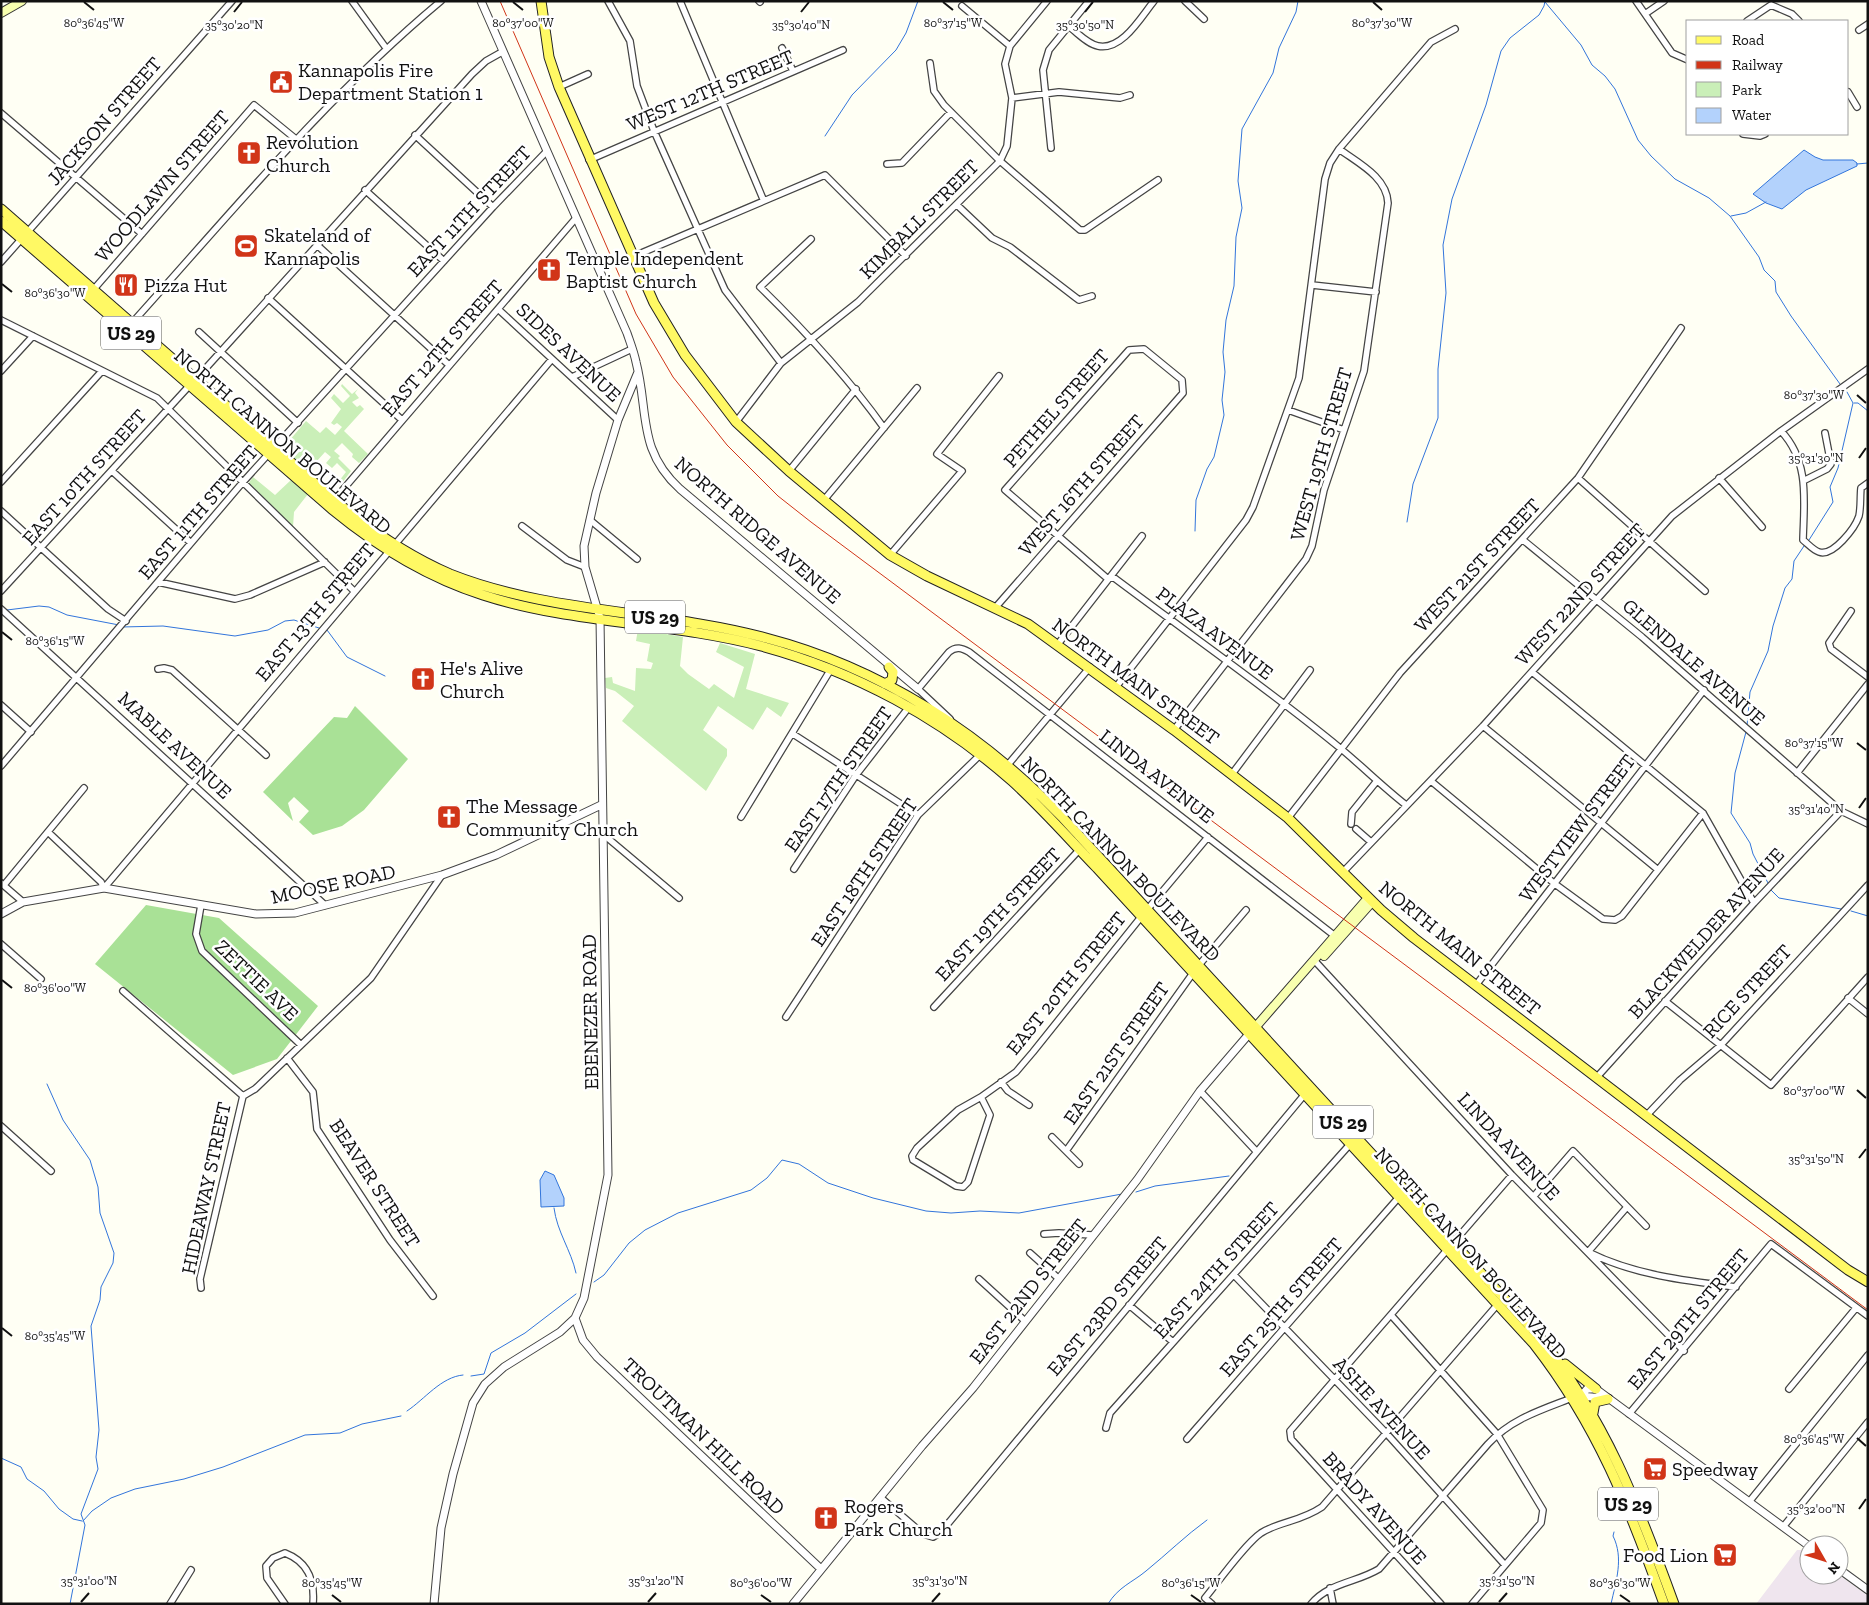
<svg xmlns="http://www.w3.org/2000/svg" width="1869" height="1605" font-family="'Zilla Slab',serif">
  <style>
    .industrial { fill: #efe5ee }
    .green { fill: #caefb8 }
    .forest { fill: #a9e196 }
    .water { fill: #b3d2fc; stroke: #3275db }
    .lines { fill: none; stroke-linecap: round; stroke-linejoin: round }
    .stream { stroke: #3275db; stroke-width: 1 }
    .minor-casing { stroke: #444; stroke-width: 8 }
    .tertiary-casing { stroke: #444; stroke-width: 9 }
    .secondary-casing { stroke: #333; stroke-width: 10 }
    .primary-casing { stroke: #222; stroke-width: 11 }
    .minor { stroke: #fff; stroke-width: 5.5 }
    .tertiary { stroke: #fff; stroke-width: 7 }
    .secondary { stroke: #f8ffaf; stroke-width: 8 }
    .primary { stroke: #fff964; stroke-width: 9 }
    .rail { stroke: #d13518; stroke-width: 1 }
    .ticks { fill: none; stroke: #111; stroke-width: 2 }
    .labels { text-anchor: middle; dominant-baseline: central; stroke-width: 5; stroke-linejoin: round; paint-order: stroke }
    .shield { fill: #fff; stroke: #585858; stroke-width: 1 }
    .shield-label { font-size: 19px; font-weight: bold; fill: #111 }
    .poi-label { font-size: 20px; fill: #111; stroke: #fff; text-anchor: start }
    .street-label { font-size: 20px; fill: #111; stroke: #fff }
    .ticks-label { font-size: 12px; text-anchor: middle; fill: #111; stroke: #fff; stroke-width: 5; stroke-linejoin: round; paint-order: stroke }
  </style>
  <rect width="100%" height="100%" fill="#fffff4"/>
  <path class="industrial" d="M1797 1550H1805L1809 1553V1575H1839L1868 1596V1604H1756Z"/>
  <path class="green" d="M342 384 352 394 358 389 355 393 359 398 352 402 357 407 360 405 364 409 344 431 368 454 359 463 352 457 353 454 342 443 334 451 340 456 338 458 351 471 342 483 339 481 346 472 337 463 332 468 326 463 331 457 325 452 308 471 283 448 306 421 320 433 326 427 335 435 342 427 337 423 334 425 331 423 341 409 331 398 334 394 343 403 350 396 341 386Z
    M253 477 275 495 291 480 308 494 294 512 293 527 248 484Z
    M638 629 683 637 680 666 688 674 709 689 714 684 734 698 744 667 716 652 720 643 755 654 746 689 789 703 781 717 767 707 753 730 718 706 703 730 727 749V756L706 791 622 721 634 706 615 691 606 688 605 678 612 677 613 683 635 691 636 668 651 669 653 663 647 661 650 644 636 641Z"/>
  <path class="forest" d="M355 706 408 759 364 810 342 826 313 835 299 822 309 811 294 797 288 803 293 821 263 792 334 717 347 718Z
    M146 905 219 918 318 1006 277 1059 233 1075 95 964Z"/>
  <path class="water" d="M1804 150 1815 157 1823 160H1853L1857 163V166L1806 190 1782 209 1766 203 1753 194Z
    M545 1171 554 1175 564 1198V1206L541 1207 540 1180Z"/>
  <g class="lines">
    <path class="stream" d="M1545 2 1581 45 1592 65 1605 76 1615 89 1638 140 1651 156 1675 179 1709 198 1730 216 1759 257 1764 270 1775 281 1776 292 1791 316 1840 384
      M825 136 852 95 896 50 906 33 918 1
      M1857 164 1868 163
      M1731 216 1746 213 1766 202
      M1854 403H1858L1868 411
      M1407 522 1413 484 1438 418V369L1446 293 1443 245 1452 199 1486 105 1501 51 1510 38 1539 15 1544 6 1545 1
      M1195 531 1196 500 1207 469 1214 457 1224 415 1222 400 1225 372 1223 352 1226 320 1234 286 1236 237 1242 208 1238 181 1242 129 1273 73 1279 48 1296 12 1298 1
      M1809 540 1833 502 1830 487 1838 468 1853 403 1847 392
      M7 610 39 606 49 607 67 615 119 625
      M122 627 163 626 235 636 268 630 285 621 294 620 319 628
      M327 630 347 657 385 676
      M1747 726 1750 692 1768 651 1773 626 1785 588 1792 579 1794 561 1804 546
      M1746 732 1735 773 1731 813 1750 843 1753 854 1768 883
      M1771 890 1779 898 1841 909
      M1851 911 1868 916
      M47 1084 63 1120 90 1160 98 1187 100 1213 114 1253 113 1263 101 1287 100 1300 91 1326 99 1430 96 1457 98 1469 81 1514 85 1525 70 1604
      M1136 1192 1155 1186 1229 1176
      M554 1208C557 1232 571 1250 576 1273
      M594 1282 604 1275 629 1243 645 1230 678 1213 751 1190 767 1178 782 1160 799 1164 828 1183 873 1198 926 1211 951 1213 980 1211 1019 1213 1122 1194
      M471 1376 484 1374 491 1353 525 1333 576 1294
      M407 1411C425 1399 441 1377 463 1375
      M1 1458 21 1467 27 1479 44 1491 59 1509 73 1519 82 1521
      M83 1521 92 1511 111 1498 135 1489 184 1479 223 1467 305 1435 340 1433 362 1424 401 1416
      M1108 1604C1118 1587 1133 1582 1146 1571 1167 1554 1185 1536 1207 1520
      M1611 1604C1616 1581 1624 1558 1613 1536L1614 1532"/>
    <defs>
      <path id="minor" d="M352 1 386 48
        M608 1 630 41 637 86 654 131 725 290 781 363
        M680 1 763 199
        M759 1 760 2
        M1185 1 1204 19
        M1636 1 1672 53 1688 60
        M1771 5 1792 14 1799 21
        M962 6 1010 46
        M1645 14 1664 1
        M1747 21 1771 5
        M1068 26C1077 32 1087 44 1098 46 1122 51 1141 17 1154 1
        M1859 30 1868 24
        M782 48 793 71
        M930 63 934 91 944 105 1000 161 1080 230H1085L1158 180
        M559 87 588 74
        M1848 92 1857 107
        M1012 98 1059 92 1120 98 1130 95
        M1 113 142 234
        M1743 134 1760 136 1765 134
        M415 135 493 207
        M1051 148 1043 70 1049 50 1089 1
        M1339 149 1431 42 1455 29
        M589 160 843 50
        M887 164 902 163 951 112
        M365 190 444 261
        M957 205 992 238 1010 247 1075 297 1079 300 1092 296
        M811 239 760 287C805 331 847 376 884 428
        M317 245 449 365
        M632 257 825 175 906 256
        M1 262 232 1
        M1312 285 1376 292
        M94 289 254 105 297 140
        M268 298 402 420
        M498 309 618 420
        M1 320 157 398 354 591
        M132 323C231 213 327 96 441 1
        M199 332 298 423
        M1 371 33 336
        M572 377 632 349
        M196 379 472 74 486 61 502 52
        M1288 410 1344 430
        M736 422 781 363 858 302 1000 161 1007 146 1012 98 1005 64 1010 46 1047 1
        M1781 431C1810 462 1804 501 1803 540 1808 544 1813 550 1819 552 1833 557 1855 528 1859 516 1861 507 1860 497 1861 488L1868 483
        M112 471 191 543
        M789 471 856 389
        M1578 478 1705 591
        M1719 478 1762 527
        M1805 480 1827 469 1831 464 1825 433
        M1 482 102 371
        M334 500 576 218
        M824 500 917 388
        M1 511 108 609 126 621
        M590 520 637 559
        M522 526 567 560 585 567
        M1523 540 1642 637 1841 811 1868 824
        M890 555 962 471 937 454 999 376
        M158 582 235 599 250 595 325 562
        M1 591 190 385
        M995 608 1183 393 1182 380 1144 349 1129 350 1005 490 1108 579 1113 577C1189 634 1267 688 1340 748 1363 767 1383 787 1406 805
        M1 609 325 905
        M1851 611 1829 643 1831 649 1868 677
        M1058 644 1142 536
        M158 669 164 668 172 670 266 755
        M1532 672 1703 813 1754 903
        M1116 687 1246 520 1253 507 1299 378 1325 179 1330 163 1339 149C1358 163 1387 177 1388 203L1364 371 1324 490 1312 546 1306 559 1174 730
        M1 705 31 732
        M950 719 918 689 949 652C956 646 962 648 969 652L1335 936
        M1483 726 1657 869
        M793 734 918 815
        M1 766 243 482 493 207 546 152
        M1006 767 1090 667
        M1797 773 1868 684
        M1232 774 1310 670
        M1431 781 1555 884 1603 919 1615 920 1622 916 1703 813
        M741 817 831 669
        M1288 818 1400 673 1578 478 1681 328
        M1351 824 1352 812 1376 782
        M1356 829 1371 842
        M48 832 101 882 104 888 552 359
        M604 835 679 898
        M794 869 856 775 909 707
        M1343 872 1483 726 1672 516 1781 431 1868 369
        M1 883 23 902
        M4 885 84 788
        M201 905 196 934 202 951 301 1045
        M1 944 41 979
        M1314 960 1512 1175 1684 1351
        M1199 965 1246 910
        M1476 985 1704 690
        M123 991 243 1096
        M1848 998 1868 1014
        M1665 1001 1771 1085 1868 977
        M934 1007 1080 849
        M786 1017 918 815 980 755
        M287 1058 313 1092 317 1129 390 1240 433 1296
        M1597 1077 1754 903 1841 811
        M1001 1082 1008 1091 1029 1105
        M1200 1091 1256 1151
        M243 1096 255 1089 371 978 442 875
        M981 1097 1016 1072 1033 1052 1141 917 1208 837
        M981 1097 990 1115 968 1182 963 1187 956 1186 913 1160 912 1156 917 1148 958 1110Z
        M1646 1116 1680 1080 1720 1046 1868 885
        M1 1126 51 1171
        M1052 1137 1079 1164
        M1066 1151 1193 973
        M1534 1196 1573 1151 1646 1226
        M1627 1207 1588 1252C1634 1275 1686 1281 1736 1287
        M1044 1234 1059 1233 1092 1235
        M1030 1253 1058 1278
        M1234 1275 1387 1434 1505 1565
        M979 1279 1025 1321
        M201 1288 200 1279 243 1096
        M1129 1305 1173 1342
        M1391 1315 1497 1434 1543 1510 1541 1523 1472 1604
        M1789 1389 1856 1308
        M1629 1414 1771 1244 1868 1316
        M1106 1428 1110 1413 1352 1142
        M1187 1439 1399 1197
        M880 1497 923 1534 933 1537 941 1532 1305 1094
        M1749 1502 1868 1355
        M1783 1527 1868 1422
        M1330 1588 1333 1604
        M170 1604 191 1570
        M285 1604 267 1578 266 1566 273 1558 285 1553C308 1562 315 1580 313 1604
        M1212 1604 1205 1598C1219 1581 1245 1544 1261 1533 1280 1521 1300 1522 1322 1507L1498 1304
        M1311 1604C1330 1582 1356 1583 1379 1569L1488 1444C1511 1419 1541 1410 1572 1398
        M1441 1604 1291 1439 1290 1431 1512 1175"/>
      <path id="tertiary" d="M481 1 627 333C630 342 634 352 636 362 649 412 637 450 680 489L918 689
        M1 914 23 902 104 888 256 914 295 913 442 875 496 855 601 805
        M575 1318 583 1340 597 1357 821 1569
        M1582 1395 1587 1389H1596L1809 1546
        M1578 1396 1605 1398
        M1839 1569 1868 1590
        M434 1604 441 1528 453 1474 473 1403 485 1384 504 1367 560 1332 575 1318 584 1298 608 1175 600 618 585 567 584 546 596 493 618 420 638 372
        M793 1604 922 1446 973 1388 1137 1180 1200 1091 1249 1034"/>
      <path id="secondary" d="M1 13 22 1
        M1324 956 1372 902
        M1253 1030 1368 898"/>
      <path id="primary" d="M541 1 549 57 559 87 654 303 685 355 736 422 789 471 890 555 927 576 1028 624 1174 730 1288 818 1381 910 1414 938 1848 1270 1868 1282
        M1 209 334 500C369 529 408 556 450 574 551 614 662 610 766 638 881 668 981 733 1063 818L1538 1335C1606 1421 1637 1502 1674 1604
        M1 221 333 510C378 547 427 577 483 595 572 624 671 622 761 646 854 671 941 718 1012 781 1042 808 1069 839 1097 868L1534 1344C1598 1426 1629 1507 1664 1604
        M885 684 892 680 893 672 889 667
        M1565 1364 1596 1389
        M1593 1413 1595 1402 1608 1399"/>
    </defs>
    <use href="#minor" class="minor-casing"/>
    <use href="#tertiary" class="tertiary-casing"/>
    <use href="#secondary" class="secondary-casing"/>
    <use href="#primary" class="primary-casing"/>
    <use href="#minor" class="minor"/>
    <use href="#tertiary" class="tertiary"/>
    <use href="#secondary" class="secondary"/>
    <use href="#primary" class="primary"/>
    <path class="rail" d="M500 1 636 314 673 377 727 445 778 496 811 522 1868 1310"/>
  </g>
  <path class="ticks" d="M84 2 94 10M513 2 523 10M943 2 953 10M1373 2 1382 10M234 12 242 2M801 12 809 2M1085 12 1093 2M2 284 12 292M1857 395 1866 403M1859 458 1866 448M2 632 12 640M1857 743 1866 750M1859 808 1866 798M2 980 12 988M1857 1090 1866 1098M1859 1158 1866 1149M2 1328 12 1336M1857 1438 1866 1446M1859 1509 1866 1499M332 1595 341 1602M761 1595 771 1602M1191 1595 1201 1602M1620 1595 1630 1602M81 1602 89 1593M648 1602 656 1593M932 1602 940 1593M1499 1602 1507 1593"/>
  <defs>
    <symbol id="civic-square" viewBox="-11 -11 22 22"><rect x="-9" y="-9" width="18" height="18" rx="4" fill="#d13518" stroke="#fff"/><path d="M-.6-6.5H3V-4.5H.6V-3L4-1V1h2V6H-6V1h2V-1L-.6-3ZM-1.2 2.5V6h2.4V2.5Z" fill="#fff"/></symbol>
    <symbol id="church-square" viewBox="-11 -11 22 22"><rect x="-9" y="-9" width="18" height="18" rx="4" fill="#d13518" stroke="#fff"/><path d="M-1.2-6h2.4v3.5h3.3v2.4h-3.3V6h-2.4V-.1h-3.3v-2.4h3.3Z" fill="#fff"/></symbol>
    <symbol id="stadium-square" viewBox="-11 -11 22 22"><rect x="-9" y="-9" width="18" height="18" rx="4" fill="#d13518" stroke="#fff"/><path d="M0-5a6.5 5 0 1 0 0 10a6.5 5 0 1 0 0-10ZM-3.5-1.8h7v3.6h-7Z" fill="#fff"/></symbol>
    <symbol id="restaurant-square" viewBox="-11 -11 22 22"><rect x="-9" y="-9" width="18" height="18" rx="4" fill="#d13518" stroke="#fff"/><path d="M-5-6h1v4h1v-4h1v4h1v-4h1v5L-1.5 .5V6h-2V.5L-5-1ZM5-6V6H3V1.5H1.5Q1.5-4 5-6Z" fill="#fff"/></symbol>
    <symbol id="supermarket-square" viewBox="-11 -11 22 22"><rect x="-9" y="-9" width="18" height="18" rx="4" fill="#d13518" stroke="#fff"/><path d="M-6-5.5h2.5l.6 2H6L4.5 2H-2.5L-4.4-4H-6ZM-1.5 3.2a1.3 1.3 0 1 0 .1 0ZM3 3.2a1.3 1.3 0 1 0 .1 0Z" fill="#fff"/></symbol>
  </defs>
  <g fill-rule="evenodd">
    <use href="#civic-square" x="267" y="68" width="28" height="28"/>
    <use href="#church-square" x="235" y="139" width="28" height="28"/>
    <use href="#stadium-square" x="232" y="232" width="28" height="28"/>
    <use href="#church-square" x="535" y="256" width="28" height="28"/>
    <use href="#restaurant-square" x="112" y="271" width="28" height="28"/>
    <use href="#church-square" x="409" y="665" width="28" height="28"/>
    <use href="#church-square" x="435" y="803" width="28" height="28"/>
    <use href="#supermarket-square" x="1641" y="1455" width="28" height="28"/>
    <use href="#church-square" x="812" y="1504" width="28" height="28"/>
    <use href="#supermarket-square" x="1711" y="1541" width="28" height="28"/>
  </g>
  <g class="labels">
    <g class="shield">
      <rect x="101" y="316.5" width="60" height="33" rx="4"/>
      <rect x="625" y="600.5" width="60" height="33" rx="4"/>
      <rect x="1313" y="1105.5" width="60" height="33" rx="4"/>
      <rect x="1598" y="1487.5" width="60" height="33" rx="4"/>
    </g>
    <g class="shield-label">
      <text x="131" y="333">US 29</text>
      <text x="655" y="617">US 29</text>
      <text x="1343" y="1122">US 29</text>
      <text x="1628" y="1504">US 29</text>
    </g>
    <g class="poi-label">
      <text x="298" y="70">Kannapolis Fire<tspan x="298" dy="23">Department Station 1</tspan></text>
      <text x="266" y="142">Revolution<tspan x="266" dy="23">Church</tspan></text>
      <text x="264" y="235">Skateland of<tspan x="264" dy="23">Kannapolis</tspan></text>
      <text x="566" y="258">Temple Independent<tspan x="566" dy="23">Baptist Church</tspan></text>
      <text x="144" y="285">Pizza Hut</text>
      <text x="440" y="668">He's Alive<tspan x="440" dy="23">Church</tspan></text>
      <text x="466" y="806">The Message<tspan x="466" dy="23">Community Church</tspan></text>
      <text x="1672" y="1469">Speedway</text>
      <text x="844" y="1506">Rogers<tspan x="844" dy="23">Park Church</tspan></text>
      <text x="1708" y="1555" text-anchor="end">Food Lion</text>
    </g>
    <g class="street-label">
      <text transform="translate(710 90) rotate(-23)">WEST 12TH STREET</text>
      <text transform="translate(104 121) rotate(-49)">JACKSON STREET</text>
      <text transform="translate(162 186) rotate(-49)">WOODLAWN STREET</text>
      <text transform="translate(469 211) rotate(-47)">EAST 11TH STREET</text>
      <text transform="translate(919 219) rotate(-45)">KIMBALL STREET</text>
      <text transform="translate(442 348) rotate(-49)">EAST 12TH STREET</text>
      <text transform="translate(569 352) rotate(43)">SIDES AVENUE</text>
      <text transform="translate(1056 408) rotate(-49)">PETHEL STREET</text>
      <text transform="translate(283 441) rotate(40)">NORTH CANNON BOULEVARD</text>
      <text transform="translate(1321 454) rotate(-74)">WEST 19TH STREET</text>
      <text transform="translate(84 477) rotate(-48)">EAST 10TH STREET</text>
      <text transform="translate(1081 485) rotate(-49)">WEST 16TH STREET</text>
      <text transform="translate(198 512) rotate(-49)">EAST 11TH STREET</text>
      <text transform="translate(758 530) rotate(41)">NORTH RIDGE AVENUE</text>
      <text transform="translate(1477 565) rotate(-47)">WEST 21ST STREET</text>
      <text transform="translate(1580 594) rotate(-48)">WEST 22ND STREET</text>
      <text transform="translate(315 612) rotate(-50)">EAST 13TH STREET</text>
      <text transform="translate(1215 633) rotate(37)">PLAZA AVENUE</text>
      <text transform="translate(1694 662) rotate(41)">GLENDALE AVENUE</text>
      <text transform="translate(1136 681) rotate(36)">NORTH MAIN STREET</text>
      <text transform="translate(175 745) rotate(43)">MABLE AVENUE</text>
      <text transform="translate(1157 776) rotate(38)">LINDA AVENUE</text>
      <text transform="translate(838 779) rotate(-55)">EAST 17TH STREET</text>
      <text transform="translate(1577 828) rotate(-53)">WESTVIEW STREET</text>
      <text transform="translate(1121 859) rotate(46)">NORTH CANNON BOULEVARD</text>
      <text transform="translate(864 872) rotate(-56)">EAST 18TH STREET</text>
      <text transform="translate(333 884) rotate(-12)">MOOSE ROAD</text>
      <text transform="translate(998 914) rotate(-47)">EAST 19TH STREET</text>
      <text transform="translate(1706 933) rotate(-48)">BLACKWELDER AVENUE</text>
      <text transform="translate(1460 948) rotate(39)">NORTH MAIN STREET</text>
      <text transform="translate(257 980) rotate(44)">ZETTIE AVE</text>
      <text transform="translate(1066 983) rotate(-51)">EAST 20TH STREET</text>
      <text transform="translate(1747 991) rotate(-47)">RICE STREET</text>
      <text transform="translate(590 1012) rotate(-91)">EBENEZER ROAD</text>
      <text transform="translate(1116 1053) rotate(-55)">EAST 21ST STREET</text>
      <text transform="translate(1509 1146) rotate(47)">LINDA AVENUE</text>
      <text transform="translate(375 1183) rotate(57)">BEAVER STREET</text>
      <text transform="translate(206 1188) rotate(-78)">HIDEAWAY STREET</text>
      <text transform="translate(1471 1253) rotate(48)">NORTH CANNON BOULEVARD</text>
      <text transform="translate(1216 1270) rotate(-48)">EAST 24TH STREET</text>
      <text transform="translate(1028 1291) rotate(-52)">EAST 22ND STREET</text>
      <text transform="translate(1107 1306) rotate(-50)">EAST 23RD STREET</text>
      <text transform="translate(1281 1307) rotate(-49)">EAST 25TH STREET</text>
      <text transform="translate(1688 1319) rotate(-50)">EAST 29TH STREET</text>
      <text transform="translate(1382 1408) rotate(47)">ASHE AVENUE</text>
      <text transform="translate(704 1436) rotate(44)">TROUTMAN HILL ROAD</text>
      <text transform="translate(1375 1508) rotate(48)">BRADY AVENUE</text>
    </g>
  </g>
  <g class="ticks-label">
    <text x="94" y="27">80°36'45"W</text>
    <text x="523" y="27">80°37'00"W</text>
    <text x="953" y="27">80°37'15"W</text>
    <text x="1382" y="27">80°37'30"W</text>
    <text x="801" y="29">35°30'40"N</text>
    <text x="234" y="29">35°30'20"N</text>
    <text x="1085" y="29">35°30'50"N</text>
    <text x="55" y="297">80°36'30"W</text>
    <text x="1814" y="399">80°37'30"W</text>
    <text x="1816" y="462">35°31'30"N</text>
    <text x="55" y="645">80°36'15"W</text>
    <text x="1814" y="747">80°37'15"W</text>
    <text x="1816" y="813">35°31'40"N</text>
    <text x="55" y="992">80°36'00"W</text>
    <text x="1814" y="1095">80°37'00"W</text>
    <text x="1816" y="1163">35°31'50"N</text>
    <text x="55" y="1340">80°35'45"W</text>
    <text x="1814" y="1443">80°36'45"W</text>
    <text x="1816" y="1513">35°32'00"N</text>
    <text x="89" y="1585">35°31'00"N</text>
    <text x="656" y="1585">35°31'20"N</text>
    <text x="940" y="1585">35°31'30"N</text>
    <text x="1507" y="1585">35°31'50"N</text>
    <text x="332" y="1587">80°35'45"W</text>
    <text x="761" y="1587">80°36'00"W</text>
    <text x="1191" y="1587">80°36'15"W</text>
    <text x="1620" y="1587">80°36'30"W</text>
  </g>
  <rect width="1869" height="1605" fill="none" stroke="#111111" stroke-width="5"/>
  <rect x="1686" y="20" width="162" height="115" fill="#ffffff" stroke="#a0a0a0"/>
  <rect x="1696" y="36" width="25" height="8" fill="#fff964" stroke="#a0a0a0"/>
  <text x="1732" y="45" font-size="15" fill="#111111">Road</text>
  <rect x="1696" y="61" width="25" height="8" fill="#d13518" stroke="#a0a0a0"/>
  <text x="1732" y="70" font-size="15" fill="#111111">Railway</text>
  <rect x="1696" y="82" width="25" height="15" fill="#caefb8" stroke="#a0a0a0"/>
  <text x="1732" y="95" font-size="15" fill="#111111">Park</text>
  <rect x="1696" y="108" width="25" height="15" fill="#b3d2fc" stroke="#a0a0a0"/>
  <text x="1732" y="120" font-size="15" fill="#111111">Water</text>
  <g transform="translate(1824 1560) rotate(129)"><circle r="24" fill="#ffffff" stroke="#a0a0a0"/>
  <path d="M0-4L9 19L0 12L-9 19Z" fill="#d13518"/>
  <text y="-8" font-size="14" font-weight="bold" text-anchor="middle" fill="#111111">N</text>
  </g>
</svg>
